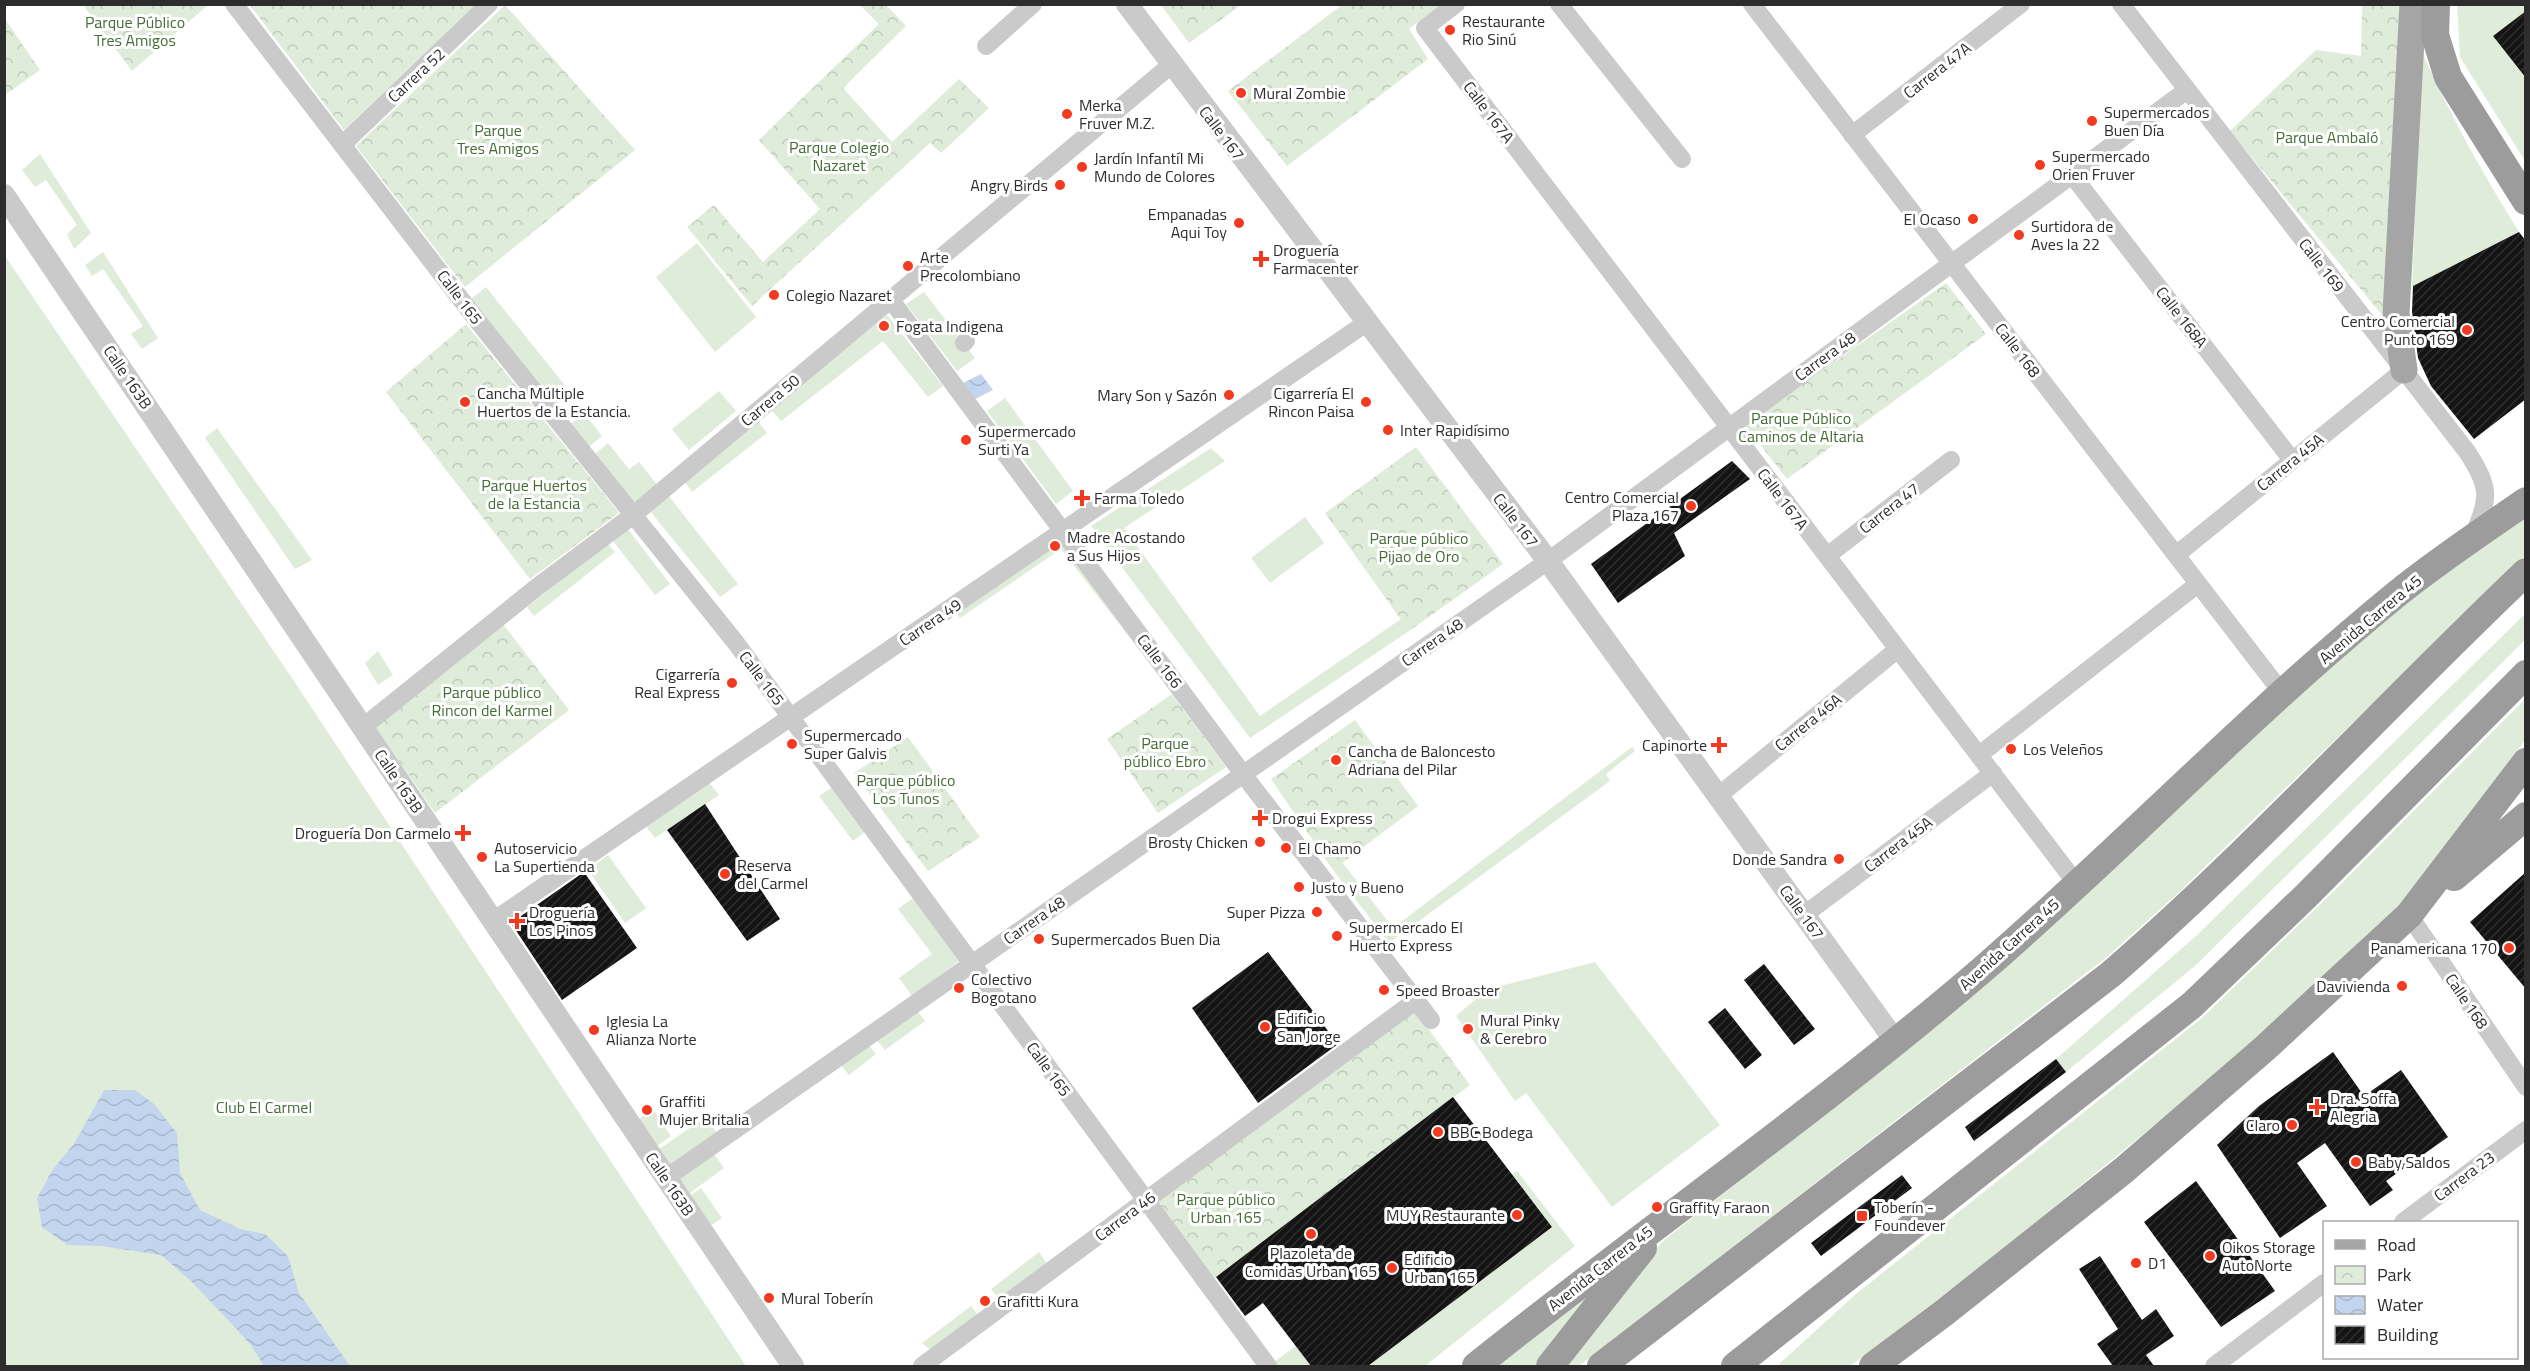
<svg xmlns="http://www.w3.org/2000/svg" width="2530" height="1371" font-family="'Titillium Web',sans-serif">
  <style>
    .green { fill: #dfecd9 }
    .park { fill: url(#park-crowns) }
    .water { fill: url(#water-waves) }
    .building { fill: url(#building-hatch) }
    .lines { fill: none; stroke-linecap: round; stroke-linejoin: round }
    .minor { stroke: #cacaca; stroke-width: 18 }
    .tertiary { stroke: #cacaca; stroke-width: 22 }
    .primary { stroke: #a5a5a5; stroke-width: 27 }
    .trunk { stroke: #9c9c9c; stroke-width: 28 }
    .poi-dot { fill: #f33920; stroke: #fff; stroke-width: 2 }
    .labels { text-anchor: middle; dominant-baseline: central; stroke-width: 6; stroke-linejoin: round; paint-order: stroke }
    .poi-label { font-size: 16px; fill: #2d2d2d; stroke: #fff; text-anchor: start }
    .park-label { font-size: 16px; fill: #456c37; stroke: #fff }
    .street-label { font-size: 16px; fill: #2d2d2d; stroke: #fff }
  </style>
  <defs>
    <pattern id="park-crowns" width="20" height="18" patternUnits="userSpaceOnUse" patternTransform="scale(1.5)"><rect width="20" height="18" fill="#dfecd9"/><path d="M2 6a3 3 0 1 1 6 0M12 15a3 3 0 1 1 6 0" fill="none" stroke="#c0cbbb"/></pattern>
    <pattern id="water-waves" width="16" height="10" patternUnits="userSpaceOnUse" patternTransform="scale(1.5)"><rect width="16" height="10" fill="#c3d5ee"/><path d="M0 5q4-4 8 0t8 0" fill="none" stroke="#a8b7cc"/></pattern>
    <pattern id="building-hatch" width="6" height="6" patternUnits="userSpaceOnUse" patternTransform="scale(1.5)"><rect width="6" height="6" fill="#141414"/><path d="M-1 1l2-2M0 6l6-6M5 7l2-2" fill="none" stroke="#2e2e2e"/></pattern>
  </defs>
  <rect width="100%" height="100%" fill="#fff"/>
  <path class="green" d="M2457 5H2525V161L2460 57Z
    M2422 52C2450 115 2483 174 2519 232L2412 287Z
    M40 154 91 233 74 249 67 234 77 225 46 180 35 187 22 170Z
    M697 243 756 317 715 352 656 277Z
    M103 252 158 338 142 349 131 334 143 326 103 269 92 276 85 265Z
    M5 256 292 678 746 1366H5Z
    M486 287 571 393 554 406 471 299Z
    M924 292 975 358 957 371 906 304Z
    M887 315 943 386 928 397 883 341 781 421 770 408Z
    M719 391 736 411 689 450 672 429Z
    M1005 398 1073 491 1056 504 987 411Z
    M584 413 602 436 586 449 568 426Z
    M757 420 767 433 692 492 682 478Z
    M217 428 312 560 295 569 205 438Z
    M608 443 629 469 639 462 658 486 632 507 591 457Z
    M1211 448 1225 461 1124 528 1260 716 1401 619 1409 631 1250 738 1091 526Z
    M668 495 738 584 720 597 650 511Z
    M2525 514V555L2177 894 2108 956 1579 1366H1565L1595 1321 1665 1239 1817 1121 2393 608Z
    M1305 517 1324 543 1270 583 1251 558Z
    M628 529 670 584 655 595 613 541Z
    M1060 537 1151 657 1147 660 1061 549 960 618 956 612Z
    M607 543 615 552 534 616 527 607Z
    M2525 614V640L2196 965 2066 1072 2056 1059 2197 935Z
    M378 651 393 675 378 685 365 663Z
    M2525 699V740L2449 849 2412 893 2238 1057 1984 1264 1850 1366H1777L1856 1294 2203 1017 2333 892Z
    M1632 747 1635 751 1606 774 1610 781 1389 943 1333 870 1342 862 1393 928Z
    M708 781 719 795 655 838 644 824Z
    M833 787 866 831 853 841 819 796Z
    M608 855 646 908 625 923 588 870Z
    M917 895 963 958 912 996 899 978 932 954 898 909Z
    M1595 962 1720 1125 1612 1207 1526 1093 1515 1101 1456 1016 1488 989Z
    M916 1009 925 1021 885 1050 874 1037Z
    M867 1043 876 1054 849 1075 839 1063Z
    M653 1109 671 1136 657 1146 639 1119Z
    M706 1117 719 1136 672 1168 659 1149Z
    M712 1151 724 1168 690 1193 677 1175Z
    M1517 1171 1575 1246 1425 1366H1368L1552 1227 1512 1174Z
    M701 1188 722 1218 710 1226 690 1196Z
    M1039 1252 1046 1263 999 1299 991 1289Z
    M1597 1284 1537 1366H1495Z
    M971 1306 977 1314 930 1350 922 1343Z
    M1296 1346 1311 1366H1277L1274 1362Z"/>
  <path class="park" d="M83 5H208L132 71Z
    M250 5H475L344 130Z
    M505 5 635 150 465 287 356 146Z
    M860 5H886L906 26 843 88 892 142 959 79 989 108 941 153 930 143 752 306 687 227 714 205 763 262 820 209 759 140 879 24Z
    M1161 5H1241L1189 43Z
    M1342 5H1440L1409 29 1428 59 1287 166 1228 91Z
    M2362 5H2408L2405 69 2382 315 2230 131 2316 50 2361 56Z
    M5 19 40 70 5 95H4Z
    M1946 283 1986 334 1787 479 1745 425Z
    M466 324 619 513 530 579 386 392Z
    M1416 447 1503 564 1409 631 1325 513Z
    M503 624 569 710 435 813 374 725Z
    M1172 694 1226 767 1158 813 1107 739Z
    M1355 720 1418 806 1333 870 1271 779Z
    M908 737 980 837 928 871 854 773Z
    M1413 1008 1470 1085 1210 1282 1151 1201Z"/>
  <path class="water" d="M981 374 993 390 975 399 963 383Z
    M104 1090H135L154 1104 177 1133 180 1173 200 1210 240 1229 265 1234 288 1256 299 1293 350 1366H264L251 1345 228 1320 191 1281 161 1255 101 1246 67 1245 42 1227 37 1198 53 1169 74 1144Z"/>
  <path class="building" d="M2526 11V78L2493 36Z
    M2519 232 2526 241V399L2474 439 2431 386 2418 358 2412 312 2413 286Z
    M1732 461 1750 479 1674 533 1685 556 1618 603 1591 564Z
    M705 804 780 919 747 941 667 830Z
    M584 872 637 948 562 1000 511 923Z
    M2526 872V989L2470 922Z
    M1268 952 1338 1044 1258 1103 1192 1008Z
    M1764 964 1815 1029 1794 1045 1744 980Z
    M1725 1008 1762 1055 1745 1069 1708 1022Z
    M2333 1052 2364 1096 2401 1070 2448 1137 2386 1181 2393 1190 2370 1206 2325 1143 2297 1163 2327 1206 2280 1238 2217 1145 2259 1106Z
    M2056 1059 2066 1072 1974 1141 1965 1127Z
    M1453 1097 1552 1227 1368 1366H1311L1263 1303 1245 1316 1216 1277Z
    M1902 1175 1912 1188 1821 1256 1811 1243Z
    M2196 1181 2275 1291 2221 1327 2144 1222Z
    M2100 1256 2142 1320 2156 1309 2174 1336 2146 1355 2154 1366H2113L2097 1344 2118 1329 2079 1269Z"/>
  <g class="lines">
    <path class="minor" d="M234 4 476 319 736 643 1268 1366
      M1456 4 1425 28 2076 883
      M1559 4 1682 159
      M1752 4 2283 694
      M2121 4 2468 453C2491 490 2489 497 2473 537
      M986 46 1033 4
      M1852 135 2021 4
      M342 145 489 4
      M2072 175 2292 460
      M891 300 1243 774 1431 1020
      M964 343 966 341
      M2176 555 2404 370
      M1827 556 1951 460
      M363 727 537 587 632 516 1171 65
      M1979 755 2198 584
      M1718 796 1898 649
      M1804 915 1993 773
      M2409 915 2526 1087
      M493 921 1366 323
      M666 1178 1548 561 2187 90
      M2403 1222 2526 1130
      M922 1366 1415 1001
      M2214 1366 2324 1283"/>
    <path class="tertiary" d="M1127 4 1548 561 1896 1042
      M4 195 793 1366"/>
    <path class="primary" d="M2404 370 2396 313 2413 4"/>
    <path class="trunk" d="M2436 4 2435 35 2448 77 2526 201
      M2454 877 2526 816
      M1476 1366C1643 1232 1820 1109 1982 970 2124 847 2253 711 2398 593 2439 560 2483 531 2526 501
      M1550 1366 1643 1248
      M1601 1366 2111 974C2257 847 2386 705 2526 572
      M1735 1366 2192 1005 2306 896 2526 674
      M1873 1366 1945 1312 2124 1170 2264 1049 2409 915 2526 762"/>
  </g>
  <g class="poi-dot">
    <circle cx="1450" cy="30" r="6"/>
    <circle cx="1241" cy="93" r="6"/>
    <circle cx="1067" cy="114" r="6"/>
    <circle cx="2092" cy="121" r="6"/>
    <circle cx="2040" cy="165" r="6"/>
    <circle cx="1082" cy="167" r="6"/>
    <circle cx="1060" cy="185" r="6"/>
    <circle cx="1973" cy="219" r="6"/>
    <circle cx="1239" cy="223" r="6"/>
    <circle cx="2019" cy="235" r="6"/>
    <path d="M1258 250h6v6h6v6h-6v6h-6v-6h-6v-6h6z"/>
    <circle cx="908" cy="266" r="6"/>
    <circle cx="774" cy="295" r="6"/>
    <circle cx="884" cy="326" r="6"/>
    <circle cx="2467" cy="330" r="6"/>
    <circle cx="1229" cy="395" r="6"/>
    <circle cx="465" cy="402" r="6"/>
    <circle cx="1366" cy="402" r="6"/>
    <circle cx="1388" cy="430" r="6"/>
    <circle cx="966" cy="440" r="6"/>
    <path d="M1079 489h6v6h6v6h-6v6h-6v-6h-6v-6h6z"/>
    <circle cx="1691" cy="506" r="6"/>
    <circle cx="1055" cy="546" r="6"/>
    <circle cx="732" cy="683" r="6"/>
    <circle cx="792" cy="744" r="6"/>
    <path d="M1716 736h6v6h6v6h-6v6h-6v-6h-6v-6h6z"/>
    <circle cx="2011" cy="749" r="6"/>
    <circle cx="1336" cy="760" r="6"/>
    <path d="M1257 809h6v6h6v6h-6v6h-6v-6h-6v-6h6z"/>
    <path d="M460 824h6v6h6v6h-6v6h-6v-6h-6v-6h6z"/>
    <circle cx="1260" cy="842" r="6"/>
    <circle cx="1286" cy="848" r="6"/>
    <circle cx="482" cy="857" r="6"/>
    <circle cx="1839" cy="859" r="6"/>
    <circle cx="725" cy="874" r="6"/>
    <circle cx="1299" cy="887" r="6"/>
    <circle cx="1317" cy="912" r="6"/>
    <path d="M514 912h6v6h6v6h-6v6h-6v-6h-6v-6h6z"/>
    <circle cx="1337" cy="936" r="6"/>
    <circle cx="1039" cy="939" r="6"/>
    <circle cx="2509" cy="948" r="6"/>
    <circle cx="2402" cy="986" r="6"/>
    <circle cx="959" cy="988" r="6"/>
    <circle cx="1384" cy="990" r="6"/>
    <circle cx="1265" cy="1027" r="6"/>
    <circle cx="1468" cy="1029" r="6"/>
    <circle cx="594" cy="1030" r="6"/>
    <path d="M2314 1098h6v6h6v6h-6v6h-6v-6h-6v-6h6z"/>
    <circle cx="647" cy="1110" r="6"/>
    <circle cx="2292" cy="1125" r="6"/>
    <circle cx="1438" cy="1132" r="6"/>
    <circle cx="2356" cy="1162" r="6"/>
    <circle cx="1657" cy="1207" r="6"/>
    <circle cx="1517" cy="1215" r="6"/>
    <rect x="1856" y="1210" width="12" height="12" rx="3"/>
    <circle cx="1311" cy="1234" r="6"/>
    <circle cx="2210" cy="1256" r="6"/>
    <circle cx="2136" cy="1263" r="6"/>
    <circle cx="1392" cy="1268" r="6"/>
    <circle cx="769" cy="1298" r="6"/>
    <circle cx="985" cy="1301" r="6"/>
  </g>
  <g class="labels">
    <g class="poi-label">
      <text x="1462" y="21">Restaurante<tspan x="1462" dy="18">Rio Sinú</tspan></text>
      <text x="1253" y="93">Mural Zombie</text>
      <text x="1079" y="105">Merka<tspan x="1079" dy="18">Fruver M.Z.</tspan></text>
      <text x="2104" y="112">Supermercados<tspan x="2104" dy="18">Buen Día</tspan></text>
      <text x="2052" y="156">Supermercado<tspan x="2052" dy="18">Orien Fruver</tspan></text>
      <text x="1094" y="158">Jardín Infantíl Mi<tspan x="1094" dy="18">Mundo de Colores</tspan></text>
      <text x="1048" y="185" text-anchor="end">Angry Birds</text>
      <text x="1227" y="214" text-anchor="end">Empanadas<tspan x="1227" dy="18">Aqui Toy</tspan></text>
      <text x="1961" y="219" text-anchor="end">El Ocaso</text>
      <text x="2031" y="226">Surtidora de<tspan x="2031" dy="18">Aves la 22</tspan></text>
      <text x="1273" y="250">Droguería<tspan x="1273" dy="18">Farmacenter</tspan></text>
      <text x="920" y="257">Arte<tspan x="920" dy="18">Precolombiano</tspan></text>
      <text x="786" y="295">Colegio Nazaret</text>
      <text x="2455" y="321" text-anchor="end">Centro Comercial<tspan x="2455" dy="18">Punto 169</tspan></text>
      <text x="896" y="326">Fogata Indigena</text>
      <text x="477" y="393">Cancha Múltiple<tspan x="477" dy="18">Huertos de la Estancia.</tspan></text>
      <text x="1354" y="393" text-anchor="end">Cigarrería El<tspan x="1354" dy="18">Rincon Paisa</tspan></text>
      <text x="1217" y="395" text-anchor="end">Mary Son y Sazón</text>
      <text x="1400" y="430">Inter Rapidísimo</text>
      <text x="978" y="431">Supermercado<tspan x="978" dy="18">Surti Ya</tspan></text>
      <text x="1679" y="497" text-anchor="end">Centro Comercial<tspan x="1679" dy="18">Plaza 167</tspan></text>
      <text x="1094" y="498">Farma Toledo</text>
      <text x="1067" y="537">Madre Acostando<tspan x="1067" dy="18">a Sus Hijos</tspan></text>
      <text x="720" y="674" text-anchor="end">Cigarrería<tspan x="720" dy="18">Real Express</tspan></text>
      <text x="804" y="735">Supermercado<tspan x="804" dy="18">Super Galvis</tspan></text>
      <text x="1707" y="745" text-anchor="end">Capinorte</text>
      <text x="2023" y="749">Los Veleños</text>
      <text x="1348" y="751">Cancha de Baloncesto<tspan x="1348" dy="18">Adriana del Pilar</tspan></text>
      <text x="1272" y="818">Drogui Express</text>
      <text x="451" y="833" text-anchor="end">Droguería Don Carmelo</text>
      <text x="1248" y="842" text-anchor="end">Brosty Chicken</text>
      <text x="494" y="848">Autoservicio<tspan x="494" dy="18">La Supertienda</tspan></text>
      <text x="1298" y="848">El Chamo</text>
      <text x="1827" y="859" text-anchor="end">Donde Sandra</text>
      <text x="737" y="865">Reserva<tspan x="737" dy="18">del Carmel</tspan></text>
      <text x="1311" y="887">Justo y Bueno</text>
      <text x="529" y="912">Droguería<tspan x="529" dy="18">Los Pinos</tspan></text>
      <text x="1305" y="912" text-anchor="end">Super Pizza</text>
      <text x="1349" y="927">Supermercado El<tspan x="1349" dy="18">Huerto Express</tspan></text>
      <text x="1051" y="939">Supermercados Buen Dia</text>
      <text x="2497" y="948" text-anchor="end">Panamericana 170</text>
      <text x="971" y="979">Colectivo<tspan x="971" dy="18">Bogotano</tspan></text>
      <text x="2390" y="986" text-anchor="end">Davivienda</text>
      <text x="1396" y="990">Speed Broaster</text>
      <text x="1277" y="1018">Edificio<tspan x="1277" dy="18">San Jorge</tspan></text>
      <text x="1480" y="1020">Mural Pinky<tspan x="1480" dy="18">&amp; Cerebro</tspan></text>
      <text x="606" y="1021">Iglesia La<tspan x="606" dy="18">Alianza Norte</tspan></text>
      <text x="2330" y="1098">Dra. Soffa<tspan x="2330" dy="18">Alegria</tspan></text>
      <text x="659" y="1101">Graffiti<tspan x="659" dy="18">Mujer Britalia</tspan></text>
      <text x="2280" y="1125" text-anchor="end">Claro</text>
      <text x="1450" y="1132">BBC Bodega</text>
      <text x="2368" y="1162">Baby Saldos</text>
      <text x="1669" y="1207">Graffity Faraon</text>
      <text x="1874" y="1207">Toberín -<tspan x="1874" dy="18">Foundever</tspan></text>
      <text x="1505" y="1215" text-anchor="end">MUY Restaurante</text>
      <text x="2222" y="1247">Oikos Storage<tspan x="2222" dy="18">AutoNorte</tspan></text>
      <text x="1311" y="1253" text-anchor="middle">Plazoleta de<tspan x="1311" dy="18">Comidas Urban 165</tspan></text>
      <text x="1404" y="1259">Edificio<tspan x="1404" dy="18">Urban 165</tspan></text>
      <text x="2148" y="1263">D1</text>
      <text x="781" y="1298">Mural Toberín</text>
      <text x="997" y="1301">Grafitti Kura</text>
    </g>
    <g class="park-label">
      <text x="135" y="22">Parque Público<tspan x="135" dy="18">Tres Amigos</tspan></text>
      <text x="498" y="130">Parque<tspan x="498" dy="18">Tres Amigos</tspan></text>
      <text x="2327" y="137">Parque Ambaló</text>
      <text x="839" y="147">Parque Colegio<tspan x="839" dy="18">Nazaret</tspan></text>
      <text x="1801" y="418">Parque Público<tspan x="1801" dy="18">Caminos de Altaria</tspan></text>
      <text x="534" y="485">Parque Huertos<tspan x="534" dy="18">de la Estancia</tspan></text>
      <text x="1419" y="538">Parque público<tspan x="1419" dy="18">Pijao de Oro</tspan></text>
      <text x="492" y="692">Parque público<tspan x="492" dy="18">Rincon del Karmel</tspan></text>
      <text x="1165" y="743">Parque<tspan x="1165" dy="18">público Ebro</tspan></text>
      <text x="906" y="780">Parque público<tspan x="906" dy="18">Los Tunos</tspan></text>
      <text x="264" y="1107">Club El Carmel</text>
      <text x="1226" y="1199">Parque público<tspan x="1226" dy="18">Urban 165</tspan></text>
    </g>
    <g class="street-label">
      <text transform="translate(1937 70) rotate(-38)">Carrera 47A</text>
      <text transform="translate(416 75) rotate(-43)">Carrera 52</text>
      <text transform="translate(1489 112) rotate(53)">Calle 167A</text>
      <text transform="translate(1222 133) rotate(53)">Calle 167</text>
      <text transform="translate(2322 265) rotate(52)">Calle 169</text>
      <text transform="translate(460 297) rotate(53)">Calle 165</text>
      <text transform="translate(2182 317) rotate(52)">Calle 168A</text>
      <text transform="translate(2018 350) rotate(53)">Calle 168</text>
      <text transform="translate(1825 356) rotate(-36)">Carrera 48</text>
      <text transform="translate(128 377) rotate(56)">Calle 163B</text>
      <text transform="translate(770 400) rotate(-40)">Carrera 50</text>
      <text transform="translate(2290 462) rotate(-39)">Carrera 45A</text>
      <text transform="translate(1783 499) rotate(53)">Calle 167A</text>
      <text transform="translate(1889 508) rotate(-38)">Carrera 47</text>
      <text transform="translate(1516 520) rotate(53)">Calle 167</text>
      <text transform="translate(2370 619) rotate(-40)">Avenida Carrera 45</text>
      <text transform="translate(930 622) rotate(-34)">Carrera 49</text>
      <text transform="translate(1432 642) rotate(-35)">Carrera 48</text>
      <text transform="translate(1160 661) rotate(53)">Calle 166</text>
      <text transform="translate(762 678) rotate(53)">Calle 165</text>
      <text transform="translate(1808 722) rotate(-39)">Carrera 46A</text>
      <text transform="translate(399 781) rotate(56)">Calle 163B</text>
      <text transform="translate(1898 844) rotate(-37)">Carrera 45A</text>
      <text transform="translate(1802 912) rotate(54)">Calle 167</text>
      <text transform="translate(1034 920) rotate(-35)">Carrera 48</text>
      <text transform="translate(2009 944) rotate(-42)">Avenida Carrera 45</text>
      <text transform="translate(2467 1001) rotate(56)">Calle 168</text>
      <text transform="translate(1049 1069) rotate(54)">Calle 165</text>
      <text transform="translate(2464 1176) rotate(-37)">Carrera 23</text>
      <text transform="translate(670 1184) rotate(56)">Calle 163B</text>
      <text transform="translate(1125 1216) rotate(-37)">Carrera 46</text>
      <text transform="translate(1600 1268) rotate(-38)">Avenida Carrera 45</text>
    </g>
  </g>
  <rect width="2530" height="1371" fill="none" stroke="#2d2d2d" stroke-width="12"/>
  <rect x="2323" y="1221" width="195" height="138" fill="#ffffff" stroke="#ababab" stroke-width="1.5"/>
  <rect x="2335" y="1240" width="30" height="9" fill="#a5a5a5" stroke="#ababab" stroke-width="1.5"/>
  <text x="2377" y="1251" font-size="18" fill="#2d2d2d">Road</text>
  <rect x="2335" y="1266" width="30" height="18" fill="url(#park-crowns)" stroke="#ababab" stroke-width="1.5"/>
  <text x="2377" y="1281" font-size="18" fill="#2d2d2d">Park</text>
  <rect x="2335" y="1296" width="30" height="18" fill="url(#water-waves)" stroke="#ababab" stroke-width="1.5"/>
  <text x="2377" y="1311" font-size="18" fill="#2d2d2d">Water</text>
  <rect x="2335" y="1326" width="30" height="18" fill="url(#building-hatch)" stroke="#ababab" stroke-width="1.5"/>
  <text x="2377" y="1341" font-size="18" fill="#2d2d2d">Building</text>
</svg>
